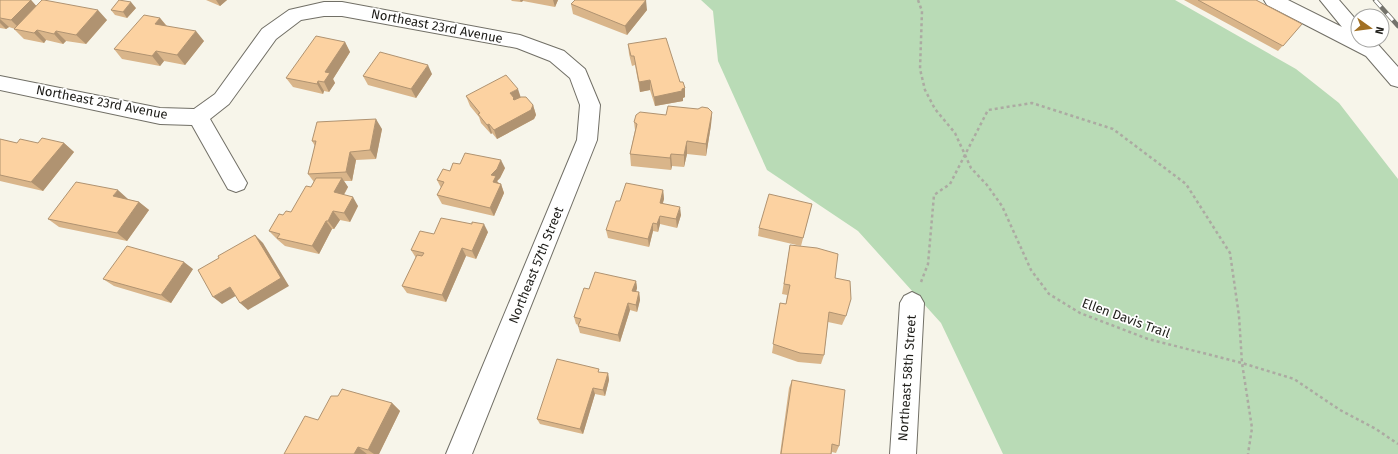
<svg xmlns="http://www.w3.org/2000/svg" width="1398" height="454" font-family="'Fira Sans',sans-serif">
  <style>
    .green { fill: #b9dbb6 }
    .lines { fill: none; stroke-linecap: round; stroke-linejoin: round }
    .minor-casing { stroke: #716f66; stroke-width: 2 }
    .path { stroke: #acaaa2; stroke-width: 2.5; stroke-dasharray: 3 3; stroke-linecap: butt }
    .minor { fill: #fff; fill-rule: evenodd }
    .rail-casing { stroke: #74736c; stroke-width: 4.5 }
    .rail { stroke: #fff; stroke-width: 3; stroke-dasharray: 9; stroke-linecap: butt }
    .wall { fill: #d9b58a }
    .shaded-wall { fill: #b09371 }
    .building { fill: #fcd2a1; stroke: #b09371 }
    .labels { text-anchor: middle; dominant-baseline: central; stroke-width: 3.5; stroke-linejoin: round; paint-order: stroke }
    .street-label { font-size: 13px; fill: #1e1d19; stroke: #fff }
  </style>
  <rect width="100%" height="100%" fill="#f7f5ea"/>
  <path class="green" d="M701 0H1175L1296 69 1339 103 1398 179V454H1003L941 323 858 231 767 170 718 61 713 11Z"/>
  <g class="lines">
    <defs>
      <path id="minor" d="M1264 0H1288L1342 27 1320 0H1339L1358 22V40H1374L1398 67V87L1391 85 1366 56 1267 5Z
        M324 2H342L520 35 564 51 585 69 600 105 597 140 472 454H446L577 140 580 105 570 78 550 61 517 48 342 16H324L301 20 276 39 229 104 210 119 247 183 244 189 236 192 228 189 192 125 160 124 0 90V76L160 108 194 109 215 94 262 29 289 10Z
        M912 292 920 296 924 303 916 454H890L900 303 904 296Z"/>
    </defs>
    <use href="#minor" class="minor-casing"/>
    <path class="path" d="M918 0 922 11 920 69 925 90 935 109 955 133 971 168 987 185 1002 206 1031 270 1049 294 1080 313 1148 339 1242 363 1294 379 1340 410 1376 429 1398 444
      M921 282 928 264 934 195 950 184 988 110 1032 103 1113 129 1186 184 1230 253 1239 316 1242 363 1252 428 1248 454"/>
    <use href="#minor" class="minor"/>
    <defs>
      <path id="rail" d="M1375 0 1398 26"/>
    </defs>
    <use href="#rail" class="rail-casing"/>
    <use href="#rail" class="rail"/>
  </g>
  <path class="wall" d="M0 0H31L36 6 107 20 86 44 66 41 63 44 46 40 44 43 24 39 14 29H15L9 27 6 29 0 28Z
    M206 0H227L220 6Z
    M511 0H558L555 7 523 1 521 2 512 1Z
    M1184 0H1256L1302 24 1278 51Z
    M571 4 647 10 627 35 573 14Z
    M136 8 127 18 115 15 111 10Z
    M160 18 167 26 204 41 185 65 164 61 160 66 122 59 114 49Z
    M345 42 350 52 333 79 335 83 329 92 324 91 323 94 293 87 286 78Z
    M628 44 680 82 685 88V97L683 98V101L655 106 650 90 640 92 635 65 632 66 629 54Z
    M432 74 416 98 368 85 363 76Z
    M466 96 521 97 533 105 536 115 534 119 497 139 492 133 491 134 481 123 479 117 470 106Z
    M712 112 711 125 706 156 687 154 684 167 672 166 671 170 631 166 630 154 635 130 634 122 666 115Z
    M382 129 376 159 356 160 352 181H344L348 187 344 195 358 206 350 222 340 220 334 229H332L319 254 285 246 278 240 269 231 283 215 291 212 311 187 314 182 308 174 315 146 312 141Z
    M0 139 17 143H64L74 152 43 191 0 181Z
    M460 164 505 168 500 178 497 181 499 183 501 184 504 193 494 216 442 204 437 195 441 188 437 180Z
    M663 190 664 199 663 203 681 215 677 228 660 224 658 232 653 231 649 247 608 238 606 230 620 201Z
    M127 199 139 202 149 210 127 241 59 227 48 219 128 199Z
    M812 204 801 246 758 236 759 228Z
    M488 232 476 259 466 256 446 302 407 293 402 286 416 258 411 250 434 234Z
    M790 245 835 278 846 316 842 325 828 322 824 355 821 364 798 362 772 353 780 303 786 304 787 295 782 294Z
    M193 269 171 303 114 286 103 279Z
    M636 281 637 288 636 292H639L640 300 637 312 630 310 620 342 580 333 578 326V325L576 324 574 317 589 289Z
    M600 372 608 373 609 380 605 396 595 394 583 434 540 424 537 419Z
    M792 380 839 446 836 453 832 452 831 454H780L789 388Z
    M392 403 400 411 379 454H284L318 420Z"/>
  <path class="shaded-wall" d="M31 0 40 10 21 30 11 20Z
    M216 0H227L220 6Z
    M520 0H523V1L521 2Z
    M553 0H558L555 7Z
    M646 0 647 10 627 35 625 26Z
    M131 2 136 8 127 18 123 12Z
    M98 10 107 20 86 44 76 35Z
    M160 18 168 28 155 24Z
    M0 19 9 27 6 29 0 23Z
    M37 30 46 40 44 43 34 33Z
    M56 31 66 41 63 44 54 34Z
    M196 31 204 41 185 65 177 55Z
    M345 42 350 52 333 79 335 83 329 92 324 82 325 72Z
    M156 51 164 61 160 66 152 56Z
    M428 65 432 74 416 98 411 89Z
    M650 80V90L640 92 639 82Z
    M318 81 324 91 323 94 317 84Z
    M685 88V97L683 98V101L655 106 654 97Z
    M518 89 521 98 517 107 510 93Z
    M533 105 536 115 534 119 497 139 494 130Z
    M712 112 711 125 706 156V144Z
    M376 119 382 129 376 159 370 150Z
    M489 124 492 133 491 134 487 125Z
    M687 141V154L684 167V155Z
    M64 143 74 152 43 191 31 182Z
    M350 152 356 160 352 181 346 172Z
    M671 154 672 166 671 170 670 158Z
    M501 160 505 168 500 178 497 181 499 185 493 182 491 175Z
    M342 178 348 187 340 201 334 192Z
    M501 184 504 193 494 216 490 208Z
    M118 190 128 199 123 205 113 196Z
    M663 190 664 199 660 211V203Z
    M353 197 358 206 350 222 344 213Z
    M139 202 149 210 127 241 117 233Z
    M680 207 681 215 677 228 676 219Z
    M333 211 340 220 334 229 328 221Z
    M660 216V224L658 232 657 224Z
    M326 221 332 229 319 254 312 246Z
    M653 223V231L649 247 648 239Z
    M484 224 488 232 476 259 472 251Z
    M255 235 263 243 289 286 248 310 240 303Z
    M462 248 466 256 446 302 442 295Z
    M184 262 193 269 171 303 161 295Z
    M636 281 637 288 634 298 632 291Z
    M230 287 239 294 222 304 213 297Z
    M639 292 640 300 637 312 636 305Z
    M628 303 630 310 620 342 618 335Z
    M608 373 609 380 605 396 603 390Z
    M593 388 595 394 583 434 580 429Z
    M392 403 400 411 379 454H374L368 450Z
    M358 447 367 454H354Z"/>
  <path class="building" d="M0 0H31L11 20 0 18Z
    M42 0H44L98 10 76 35 56 31 54 34 37 30 34 33 14 29Z
    M119 0 131 2 123 12 111 10Z
    M575 0H646L625 26 571 4Z
    M1198 0H1256L1302 24 1283 46Z
    M144 15 160 18 155 24 196 31 177 55 156 51 152 56 114 49Z
    M316 36 345 42 325 72 330 73 324 82 318 81 317 84 286 78Z
    M666 38 680 82H683L685 88 682 89V91L654 97 650 80 639 82 634 56H631L628 44Z
    M380 52 428 65 411 89 363 76Z
    M506 75 518 89 510 93 514 98 513 99 514 100 521 97H526L533 105 531 110 494 130 489 124 487 125 478 114 480 113 466 96Z
    M668 106 698 109 702 107 708 108 712 112 706 144 687 141 684 155 671 154 670 158 630 154 637 124 634 122 636 115 640 112 666 115Z
    M376 119 370 150 350 152 346 172 308 174 316 141H312L317 122Z
    M42 138 64 143 31 182 0 175V139L17 143 20 139 38 143Z
    M465 153 501 160 497 169 491 175 496 176 493 182 501 184 490 208 437 195 444 182 437 180 443 169 450 171 453 163 460 164Z
    M316 178H342L334 192 353 197 344 213 333 211 328 221H326L312 246 277 238 280 234 269 231 279 214 283 215 286 211 291 212 306 186 311 187Z
    M76 182 118 190 113 196 139 202 117 233 48 219Z
    M626 183 663 190 660 203 680 207 676 219 660 216 657 224 653 223 648 239 606 230 616 201H620Z
    M769 194 812 204 803 238 759 228Z
    M441 218 472 224V222L484 224 472 251 462 248 442 295 402 286 417 255 422 256 424 253 411 250 420 231 434 234Z
    M255 235 281 278 240 303 230 287 213 297 198 270 219 258 218 256Z
    M790 245 817 248 838 254 835 278 850 281 851 299 846 316 829 312 824 355 800 353 773 344 780 303 786 304 790 285 784 284Z
    M127 246 184 262 161 295 103 279Z
    M595 272 636 281 632 291 639 292 636 305 628 303 618 335 578 326 581 319 574 317 584 288 589 289Z
    M557 359 599 369 598 372 608 373 603 390 593 388 580 429 537 419Z
    M792 380 845 390 839 446 832 444 831 454H781Z
    M342 389 392 403 368 450 358 447 354 454H284L305 416 318 420 331 396H338Z"/>
  <g class="labels">
    <g class="street-label">
      <text transform="translate(437 26) rotate(11)">Northeast 23rd Avenue</text>
      <text transform="translate(102 102) rotate(11)">Northeast 23rd Avenue</text>
      <text transform="translate(536 265) rotate(-68)">Northeast 57th Street</text>
      <text transform="translate(1126 318) rotate(20)">Ellen Davis Trail</text>
      <text transform="translate(907 378) rotate(-86)">Northeast 58th Street</text>
    </g>
  </g>
  <g transform="translate(1370 28) rotate(104)"><circle r="19" fill="#ffffff" stroke="#a5a5a3"/>
  <path d="M0-3L7 15L0 10L-7 15Z" fill="#a17024"/>
  <text y="-6" font-size="11" font-weight="bold" text-anchor="middle" fill="#1e1d19">N</text>
  </g>
</svg>
